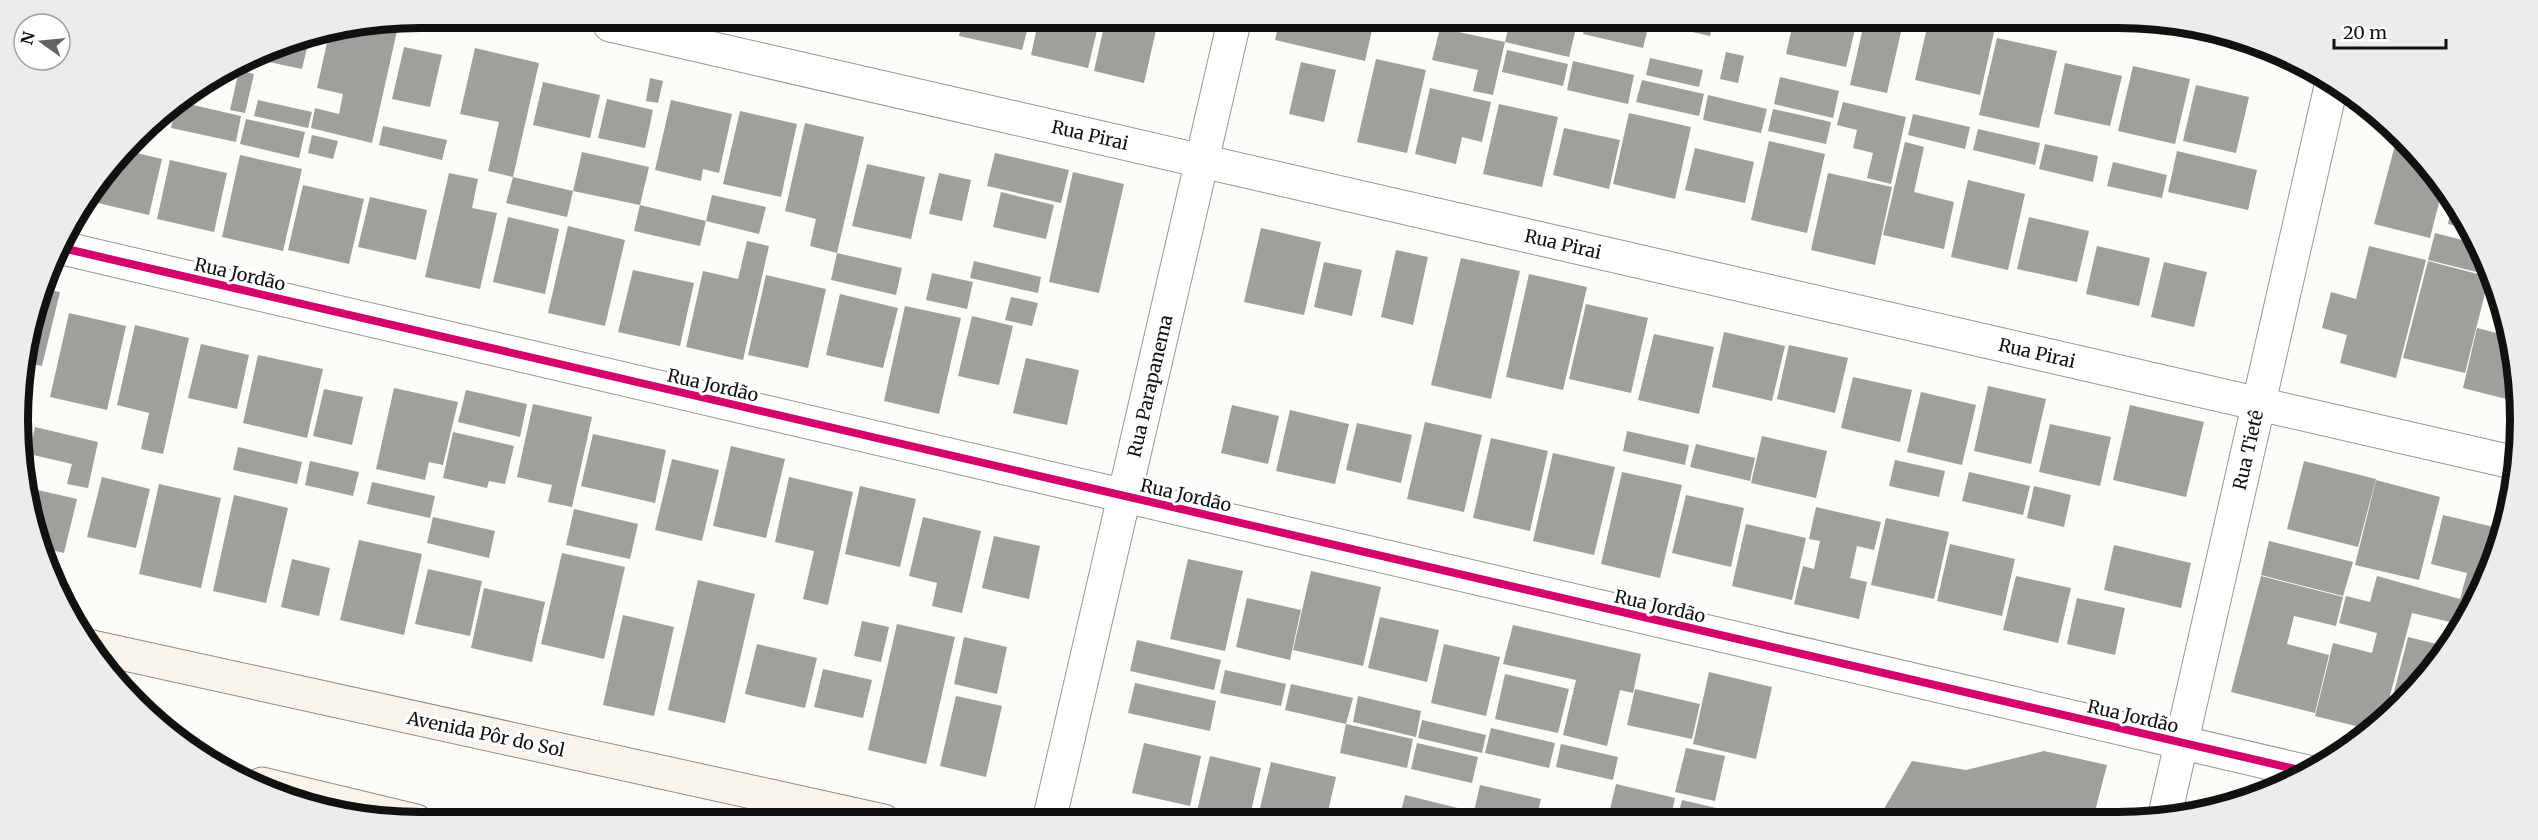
<svg xmlns="http://www.w3.org/2000/svg" width="2538" height="840" font-family="Merriweather,serif">
  <style>
    .building { fill: #a19f9c }
    .lines { fill: none; stroke-linecap: round; stroke-linejoin: round }
    .street-casing { stroke: #979795; stroke-width: 35 }
    .secondary-casing { stroke: #8e8d8b; stroke-width: 35 }
    .street { stroke: #fffffe; stroke-width: 33 }
    .secondary { stroke: #f6f4eb; stroke-width: 33 }
    .cycleway-casing { stroke: #fff; stroke-width: 11 }
    .cycleway { stroke: #d6006c; stroke-width: 8 }
    .labels { text-anchor: middle; dominant-baseline: central; stroke-width: 6; stroke-linejoin: round; paint-order: stroke }
    .street-label { font-size: 18px; fill: #111; stroke: #fff }
    .rim { fill: none; stroke: #111; stroke-width: 8 }
  </style>
  <rect width="100%" height="100%" fill="#fdfcf7"/>
  <path class="building" d="M1794 19 1857 21 1846 67 1786 54Z
    M1865 19H1904L1887 93 1850 85Z
    M1929 19 1994 32 1980 95 1915 80Z
    M1559 20H1578L1569 57 1505 42 1510 21 1557 30Z
    M1586 20H1650L1643 48 1583 34Z
    M1657 20H1714L1710 36 1656 24Z
    M1374 21 1365 61 1275 40 1279 22Z
    M1414 21H1441L1440 28Z
    M1099 22 1088 68 1031 55 1038 23Z
    M1105 22H1158L1144 83 1094 71Z
    M962 23H1029L1022 50 959 36Z
    M342 26H373L397 31 372 143 311 128 315 108 339 114 343 94 317 88 330 29Z
    M1440 28 1505 42 1493 95 1473 91 1478 70 1432 60Z
    M310 35 302 69 264 61 267 48Z
    M1997 38 2057 51 2039 128 1979 115Z
    M404 47 442 55 430 107 392 99Z
    M475 48 539 63 513 177 488 171 499 122 460 114Z
    M1507 50 1568 64 1563 86 1502 72Z
    M260 52 257 66 243 63Z
    M1726 52 1744 56 1738 83 1720 79Z
    M1650 58 1703 70 1699 87 1646 75Z
    M1376 59 1426 70 1407 153 1357 142Z
    M1573 61 1634 75 1628 104 1567 90Z
    M1301 62 1336 70 1324 122 1289 114Z
    M2065 63 2122 76 2110 126 2054 114Z
    M2133 66 2190 79 2175 144 2118 131Z
    M239 70 254 74 245 113 230 110Z
    M1780 77 1839 91 1833 118 1774 104Z
    M650 78 663 81 658 103 646 101Z
    M1642 80 1704 94 1699 116 1636 102Z
    M543 82 600 95 590 138 533 125Z
    M2196 85 2249 97 2236 153 2183 141Z
    M1430 88 1491 102 1482 142 1462 137 1456 164 1415 154Z
    M1708 95 1767 109 1761 133 1703 120Z
    M607 99 653 110 645 148 598 138Z
    M258 100 312 112 308 128 254 116Z
    M671 100 732 114 719 173 703 169 701 181 655 170Z
    M180 102 241 116 236 142 171 128 176 105Z
    M1843 102 1906 117 1891 184 1867 178 1873 153 1853 148 1857 130 1837 125Z
    M1499 104 1558 117 1542 187 1483 174Z
    M1773 109 1831 122 1826 144 1768 131Z
    M740 111 797 124 781 197 723 184Z
    M1629 113 1691 127 1675 199 1613 184Z
    M1913 114 1970 127 1965 149 1908 135Z
    M246 119 305 132 299 158 240 144Z
    M805 123 864 137 837 253 810 246 816 219 785 211Z
    M383 126 447 140 442 160 379 145Z
    M1564 128 1620 140 1609 189 1553 175Z
    M1978 129 2040 143 2035 165 1973 150Z
    M2398 134 2420 155 2443 187 2430 238 2374 224Z
    M312 135 338 141 333 159 308 153Z
    M1769 141 1825 154 1807 233 1751 220Z
    M1905 142 1924 147 1914 192 1954 202 1944 249 1883 235Z
    M2045 144 2098 156 2093 182 2039 169Z
    M1695 148 1754 162 1745 203 1685 190Z
    M124 150 162 159 149 215 85 200 101 175Z
    M2177 151 2257 170 2248 210 2168 192Z
    M582 152 649 167 640 205 573 191Z
    M995 153 1069 170 1061 203 987 186Z
    M240 155 302 169 283 251 222 237Z
    M170 160 227 173 214 232 157 219Z
    M2113 162 2167 175 2162 198 2107 186Z
    M867 164 925 177 911 239 852 226Z
    M1073 172 1124 184 1099 293 1049 282Z
    M449 173 478 179 472 208 497 213 480 289 425 277Z
    M939 173 971 180 962 221 929 214Z
    M1828 173 1892 187 1875 265 1811 250Z
    M513 177 573 191 567 217 506 203Z
    M1968 180 2025 194 2008 270 1951 257Z
    M303 185 364 199 349 264 288 250Z
    M1001 192 1054 205 1046 239 993 227Z
    M712 195 766 207 759 234 706 221Z
    M370 197 427 210 416 260 358 247Z
    M2453 201 2466 219 2471 230 2448 224Z
    M640 205 706 221 700 246 634 231Z
    M508 217 559 229 545 294 493 282Z
    M2029 217 2089 231 2077 282 2017 269Z
    M568 226 625 240 605 326 548 313Z
    M1261 228 1321 242 1304 315 1244 302Z
    M2435 233 2478 244 2490 272 2489 275 2428 260Z
    M747 241 769 246 743 360 686 347 703 271 738 279Z
    M2097 246 2150 258 2139 306 2086 294Z
    M2369 246 2426 260 2396 378 2340 363 2347 335 2322 328 2331 292 2356 299Z
    M1396 250 1428 257 1413 325 1381 317Z
    M837 253 902 268 896 295 831 280Z
    M1461 258 1520 271 1491 399 1431 385Z
    M974 261 1041 277 1038 293 970 278Z
    M2428 261 2489 277 2465 373 2403 358Z
    M1324 262 1362 270 1352 316 1314 307Z
    M2164 262 2207 272 2194 327 2151 317Z
    M633 270 694 283 680 346 618 332Z
    M932 273 973 282 967 309 926 300Z
    M1529 274 1587 287 1563 390 1506 377Z
    M766 275 826 289 808 368 748 355Z
    M45 289 60 292 42 366 23 362Z
    M840 294 898 308 883 368 826 355Z
    M1011 297 1038 303 1032 326 1005 320Z
    M1586 304 1648 318 1631 393 1569 379Z
    M905 306 961 318 939 414 884 401Z
    M69 313 126 326 107 410 50 397Z
    M972 316 1013 326 999 385 958 376Z
    M135 325 189 338 163 454 141 449 149 413 117 405Z
    M2477 328 2509 336 2517 367 2518 402 2463 388Z
    M1724 332 1785 346 1772 401 1712 387Z
    M1654 334 1714 347 1699 414 1638 400Z
    M201 344 249 355 237 409 188 398Z
    M1789 345 1848 358 1835 413 1777 399Z
    M258 355 323 369 307 438 243 423Z
    M1026 358 1079 370 1067 425 1013 413Z
    M1853 377 1912 390 1900 442 1841 428Z
    M1988 386 2046 399 2031 464 1974 451Z
    M394 388 458 402 443 465 429 462 425 480 376 469Z
    M324 389 363 397 352 445 313 436Z
    M466 390 527 404 520 437 458 422Z
    M1921 392 1976 405 1962 465 1907 452Z
    M533 404 592 417 572 507 548 502 552 485 517 477Z
    M1232 405 1279 416 1268 464 1221 453Z
    M2130 405 2204 422 2186 497 2113 480Z
    M1290 410 1349 424 1335 484 1276 471Z
    M1425 422 1482 435 1464 512 1407 499Z
    M1357 423 1412 435 1401 483 1346 470Z
    M2050 424 2111 437 2100 486 2039 472Z
    M35 427 98 442 88 488 67 484 72 464 29 454Z
    M1627 431 1689 445 1685 465 1623 451Z
    M453 432 514 446 505 484 489 481 487 488 443 478Z
    M593 434 666 450 655 503 581 486Z
    M1762 436 1827 451 1816 498 1751 483Z
    M1491 438 1548 451 1530 531 1473 518Z
    M1696 444 1755 458 1750 481 1690 467Z
    M731 446 785 459 766 538 713 526Z
    M238 447 302 462 297 484 233 470Z
    M1553 453 1615 467 1594 555 1533 541Z
    M672 459 719 470 702 541 655 530Z
    M1895 460 1945 471 1939 497 1889 486Z
    M310 461 359 472 353 496 305 485Z
    M2304 461 2376 479 2358 547 2287 529Z
    M1622 472 1682 485 1660 578 1601 564Z
    M1969 472 2030 486 2023 515 1962 501Z
    M102 477 150 489 136 548 87 537Z
    M789 477 853 492 828 605 803 599 814 551 775 542Z
    M2376 480 2440 497 2419 580 2355 565Z
    M372 482 435 496 430 518 367 504Z
    M159 484 221 498 201 588 139 574Z
    M860 486 916 499 900 567 845 554Z
    M2034 486 2071 495 2064 527 2027 518Z
    M29 488 77 499 64 553 43 548 32 524 27 495Z
    M234 495 288 508 266 603 213 591Z
    M1686 495 1744 508 1731 567 1672 553Z
    M1816 507 1881 522 1874 550 1857 546 1850 578 1867 582 1859 619 1794 604 1803 566 1814 569 1820 541 1809 539Z
    M574 509 638 524 630 559 566 545Z
    M2507 512 2506 524 2463 625 2412 613 2383 722 2372 730 2315 716 2333 643 2372 653 2377 633 2339 623 2346 596 2370 602 2377 576 2460 599 2467 573 2431 564 2443 515 2502 529Z
    M433 517 495 531 489 558 427 543Z
    M923 517 981 531 962 613 932 606 937 583 909 576Z
    M1886 518 1949 532 1934 599 1871 585Z
    M1746 524 1806 538 1792 600 1732 586Z
    M994 536 1040 546 1029 599 982 588Z
    M359 540 422 554 404 635 340 620Z
    M2269 541 2353 562 2343 596 2261 575Z
    M1950 544 2015 559 2002 616 1937 601Z
    M2114 545 2191 563 2181 608 2104 590Z
    M562 553 625 567 604 659 541 644Z
    M292 559 330 568 319 616 281 607Z
    M1188 559 1243 571 1225 651 1170 639Z
    M428 569 482 581 470 636 415 624Z
    M1311 571 1381 587 1363 666 1293 650Z
    M2016 576 2071 588 2058 643 2003 630Z
    M2261 576 2343 597 2336 626 2294 616 2287 644 2329 655 2315 713 2231 692Z
    M698 580 755 594 725 723 668 710Z
    M484 588 545 602 532 662 471 648Z
    M1247 598 1301 610 1290 660 1236 647Z
    M2077 598 2125 608 2115 655 2067 644Z
    M623 615 674 627 654 716 603 705Z
    M1380 617 1439 630 1427 682 1368 668Z
    M862 621 889 627 881 662 854 656Z
    M897 624 955 637 926 764 868 750Z
    M1513 625 1641 654 1633 693 1620 690 1607 746 1563 735 1576 680 1503 664Z
    M964 637 1007 647 997 694 954 684Z
    M2408 637 2445 646 2403 698 2393 696Z
    M1137 640 1221 660 1214 690 1130 671Z
    M757 644 817 658 805 708 745 694Z
    M1444 644 1500 657 1486 716 1431 703Z
    M823 669 872 680 863 718 814 707Z
    M1225 670 1286 684 1281 706 1220 693Z
    M1709 672 1772 687 1756 759 1693 744Z
    M1505 674 1569 689 1558 733 1495 719Z
    M1135 683 1216 701 1210 731 1128 713Z
    M1291 684 1353 698 1346 724 1285 710Z
    M1635 689 1700 704 1692 739 1627 725Z
    M956 696 1002 706 986 777 940 766Z
    M1358 696 1421 711 1416 737 1353 722Z
    M1422 720 1486 735 1482 753 1418 738Z
    M1346 724 1413 739 1407 768 1340 753Z
    M1491 728 1555 743 1549 768 1485 753Z
    M1144 743 1201 756 1190 806 1132 793Z
    M1417 743 1478 757 1472 783 1411 769Z
    M1561 744 1618 757 1613 780 1556 767Z
    M1686 748 1725 756 1715 801 1675 792Z
    M2044 751 2107 765 2093 819H1878L1912 761 1966 770Z
    M1210 756 1261 768 1249 820H1195Z
    M1271 762 1336 777 1326 820H1257Z
    M1616 784 1675 798 1670 820H1655L1610 809Z
    M1480 785 1541 799 1536 820H1472Z
    M1405 795 1466 810 1464 820H1399Z
    M1682 800 1738 813 1737 819 1677 820Z
    M1743 809 1786 818V819H1740Z"/>
  <g class="lines">
    <defs>
      <path id="street" d="M610 25 2516 463
        M58 247 2308 772
        M2164 819 2332 82
        M1049 821 1234 22"/>
      <path id="secondary" d="M88 646 884 821
        M262 784 416 821"/>
    </defs>
    <use href="#street" class="street-casing"/>
    <use href="#secondary" class="secondary-casing"/>
    <use href="#street" class="street"/>
    <use href="#secondary" class="secondary"/>
    <defs>
      <path id="cycleway" d="M58 247 2308 772"/>
    </defs>
    <use href="#cycleway" class="cycleway-casing"/>
    <use href="#cycleway" class="cycleway"/>
  </g>
  <g class="labels">
    <g class="street-label">
      <text transform="translate(1090 135) rotate(13)">Rua Pirai</text>
      <text transform="translate(1563 244) rotate(13)">Rua Pirai</text>
      <text transform="translate(240 274) rotate(13)">Rua Jordão</text>
      <text transform="translate(2037 353) rotate(13)">Rua Pirai</text>
      <text transform="translate(713 385) rotate(13)">Rua Jordão</text>
      <text transform="translate(1150 386) rotate(-77)">Rua Parapanema</text>
      <text transform="translate(2248 450) rotate(-77)">Rua Tietê</text>
      <text transform="translate(1186 495) rotate(13)">Rua Jordão</text>
      <text transform="translate(1660 606) rotate(13)">Rua Jordão</text>
      <text transform="translate(2133 716) rotate(13)">Rua Jordão</text>
      <text transform="translate(486 734) rotate(12)">Avenida Pôr do Sol</text>
    </g>
  </g>
  <path d="M0 0H2538V840H0ZM420 28H2118A392 392 0 0 1 2510 420V420A392 392 0 0 1 2118 812H420A392 392 0 0 1 28 420V420A392 392 0 0 1 420 28Z" fill="#ececec" fill-rule="evenodd"/>
  <path class="rim" d="M420 28H2118A392 392 0 0 1 2510 420V420A392 392 0 0 1 2118 812H420A392 392 0 0 1 28 420V420A392 392 0 0 1 420 28Z"/>
  <g transform="translate(42 42) rotate(285)"><circle r="28" fill="#ffffff" stroke="#a0a0a0" stroke-width="1.5"/>
  <path d="M0-4.5L10 22L0 15L-10 22Z" fill="#646362"/>
  <text y="-9" font-size="16" font-weight="bold" text-anchor="middle" fill="#111111">N</text>
  </g>
  <path d="M2334 39v9h112v-9" fill="none" stroke="#111111" stroke-width="3"/>
  <text x="2343" y="39" font-size="18" fill="#111111" stroke="#ffffff" stroke-width="4.5" paint-order="stroke">20 m</text>
</svg>
